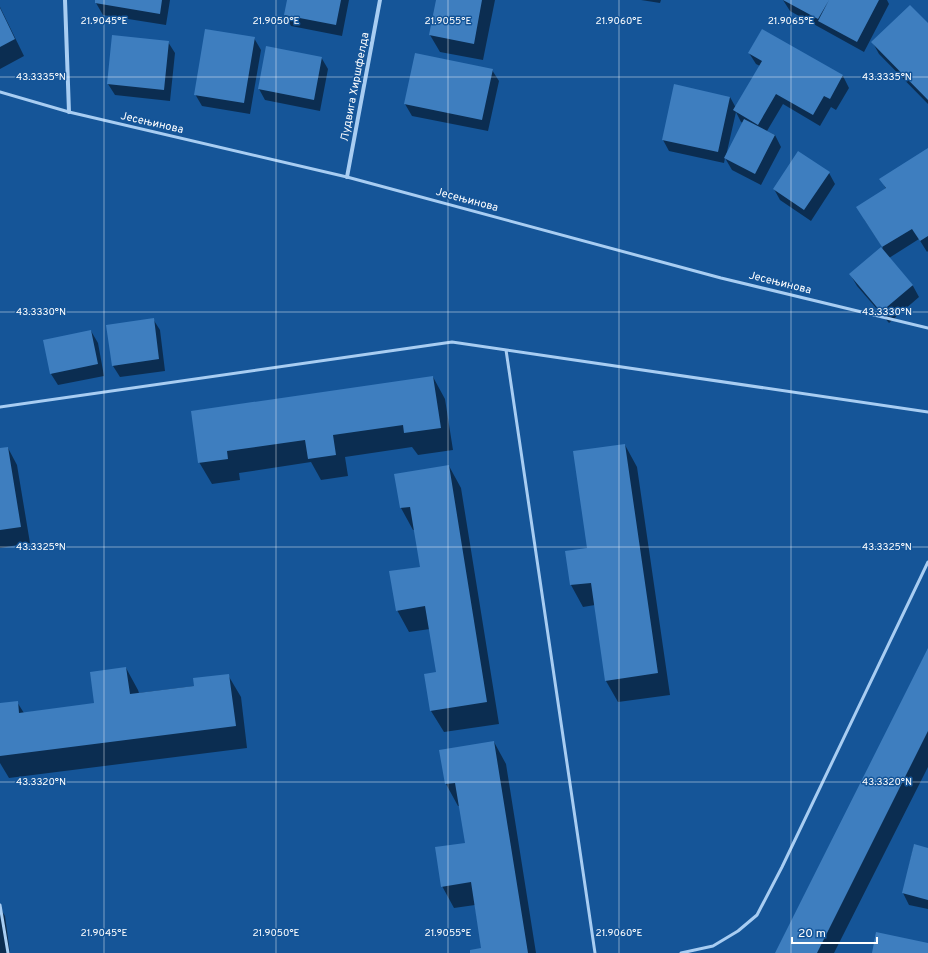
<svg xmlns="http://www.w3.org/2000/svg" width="928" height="953" font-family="Overpass,sans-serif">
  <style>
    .shadow { fill: #0007; fill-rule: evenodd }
    .building { fill: #3e7ebf }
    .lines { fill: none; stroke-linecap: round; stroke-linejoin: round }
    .service { stroke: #a8cdf2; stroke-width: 3 }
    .minor { stroke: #a8cdf2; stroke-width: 4 }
    .ticks { fill: none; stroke: #fff; stroke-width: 1; stroke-opacity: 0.45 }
    .labels { text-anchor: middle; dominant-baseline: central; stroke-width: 3; stroke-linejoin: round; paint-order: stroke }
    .street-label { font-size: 11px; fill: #fff; stroke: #155598 }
    .ticks-label { font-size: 10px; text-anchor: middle; fill: #fff; stroke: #155598; stroke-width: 3; stroke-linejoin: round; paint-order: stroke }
  </style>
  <rect width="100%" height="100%" fill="#155598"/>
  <path class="shadow" d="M96 0H170L166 25 103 15 96 3Z
    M288 0H349L342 36 291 26 285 15Z
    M437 0H495L483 60 440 52 430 35Z
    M641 0H661L660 3Z
    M783 0H887L889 4 864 52 790 11Z
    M0 7 24 56 0 69Z
    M928 24V104L879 54 873 43Z
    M762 30 843 76 849 88 836 110 831 107 820 126 783 104 767 131 775 135 781 147 761 185 732 170 725 158 724 163 669 151 663 140 730 97 736 108 760 66 756 64 749 53ZM736 112 741 122 743 123 726 156Z
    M254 38 261 50 250 114 202 106 195 94Z
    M168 42 175 53 170 101 115 95 108 84Z
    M416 54 492 70 499 81 488 131 412 116 405 104Z
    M321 57 328 69 320 111 265 100 259 89Z
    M928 149V251L927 252 919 239 889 258 913 286 919 297 889 323 857 286 850 274 883 248 864 219 886 189 881 179Z
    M829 173 835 184 811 221 780 200 774 189Z
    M153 319 160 330 165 371 120 377 113 366Z
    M91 331 98 343 104 376 58 385 51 374Z
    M433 377 445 399 453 450 418 455 412 447 345 457 348 476 321 480 311 462 239 473 240 480 212 484 199 462 192 412Z
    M625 445 637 467 670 695 618 702 606 681 595 605 583 607 571 585 566 552 588 549Z
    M8 448 17 465 30 543 0 548V449Z
    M449 466 461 488 499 724 444 732 431 711 437 673 430 629 409 632 397 610 421 567 415 530H413L401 508 395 475Z
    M928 650V767L834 953H776Z
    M126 668 138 690 139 693 195 686 228 675 241 697 247 748 9 778 0 763V704L17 702 24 713 95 704Z
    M494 742 506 764 536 953H471L482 949 475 905 454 908 442 886 466 843 460 806H458L446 784 440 751Z
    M914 845 928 849V909L909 905 903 893Z
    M0 908 5 916 10 953H0Z"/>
  <path class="building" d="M95 0H162L160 14 95 3Z
    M287 0H341L336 25 284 15Z
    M436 0H482L474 44 429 35Z
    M783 0H829L818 19Z
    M829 0H879L857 42 818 21Z
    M910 5 928 23V100L871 42Z
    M0 8 15 39 0 47Z
    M205 29 255 37 244 103 194 95Z
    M762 29 843 75 830 99 824 96 813 115 776 94 758 125 733 110 762 61 748 53Z
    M112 35 169 41 164 90 107 84Z
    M266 46 322 57 314 100 258 89Z
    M415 53 493 69 482 120 404 104Z
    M674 84 730 97 718 152 662 140Z
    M744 119 775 135 755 174 724 158Z
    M928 148V236L920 241 912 229 882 247 856 207 886 188 879 179Z
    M798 151 830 172 804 210 773 189Z
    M881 247 913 285 881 312 849 274Z
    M154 318 159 359 112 366 106 325Z
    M91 330 98 364 50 374 43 340Z
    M433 376 441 428 404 433 403 425 333 435 336 455 308 459 305 440 227 451 228 459 198 463 191 411Z
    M625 444 658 673 605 681 591 583 570 585 565 551 587 548 573 451Z
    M8 447 21 527 0 530V448Z
    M449 465 487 702 430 711 424 674 436 672 425 606 396 611 389 571 420 567 410 507 400 508 394 474Z
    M928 648V731L817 953H775Z
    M126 667 130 694 194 686 193 678 229 674 236 726 0 756V703L18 701 19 713 94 703 90 672Z
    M494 741 528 953H470V950L481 948 471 882 441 887 435 847 465 843 455 783 445 784 439 750Z
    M914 844 928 848V900L902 893Z
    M876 932 928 943V953H872Z"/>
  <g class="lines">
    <path class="service" d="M0 92 69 112 347 177 721 278 928 328
      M506 350 595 953
      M0 407 452 342 928 412
      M0 905 8 953
      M681 953 713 946 738 931 757 915 782 867 928 562"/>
    <path class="minor" d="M65 0 69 112
      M347 177 380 0"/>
  </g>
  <path class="ticks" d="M104 0V953M276 0V953M448 0V953M619 0V953M791 0V953M0 77H928M0 312H928M0 547H928M0 782H928"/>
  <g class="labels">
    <g class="street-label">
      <text transform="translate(355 87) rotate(-79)">Лудвига Хиршфелда</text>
      <text transform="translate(152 123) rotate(13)">Јесењинова</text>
      <text transform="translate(467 200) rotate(15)">Јесењинова</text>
      <text transform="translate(780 283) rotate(14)">Јесењинова</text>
    </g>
  </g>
  <g class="ticks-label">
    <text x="104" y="24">21.9045°E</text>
    <text x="276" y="24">21.9050°E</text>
    <text x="448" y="24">21.9055°E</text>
    <text x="619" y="24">21.9060°E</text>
    <text x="791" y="24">21.9065°E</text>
    <text x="41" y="80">43.3335°N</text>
    <text x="887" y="80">43.3335°N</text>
    <text x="41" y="315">43.3330°N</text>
    <text x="887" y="315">43.3330°N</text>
    <text x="41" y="550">43.3325°N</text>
    <text x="887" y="550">43.3325°N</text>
    <text x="41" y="785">43.3320°N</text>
    <text x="887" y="785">43.3320°N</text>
    <text x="104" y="936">21.9045°E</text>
    <text x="276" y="936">21.9050°E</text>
    <text x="448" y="936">21.9055°E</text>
    <text x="619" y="936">21.9060°E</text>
  </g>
  <path d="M792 937v6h85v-6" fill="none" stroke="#ffffff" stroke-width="2"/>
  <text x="798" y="937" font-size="12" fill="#ffffff" stroke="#155598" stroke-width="3" paint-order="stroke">20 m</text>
</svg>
